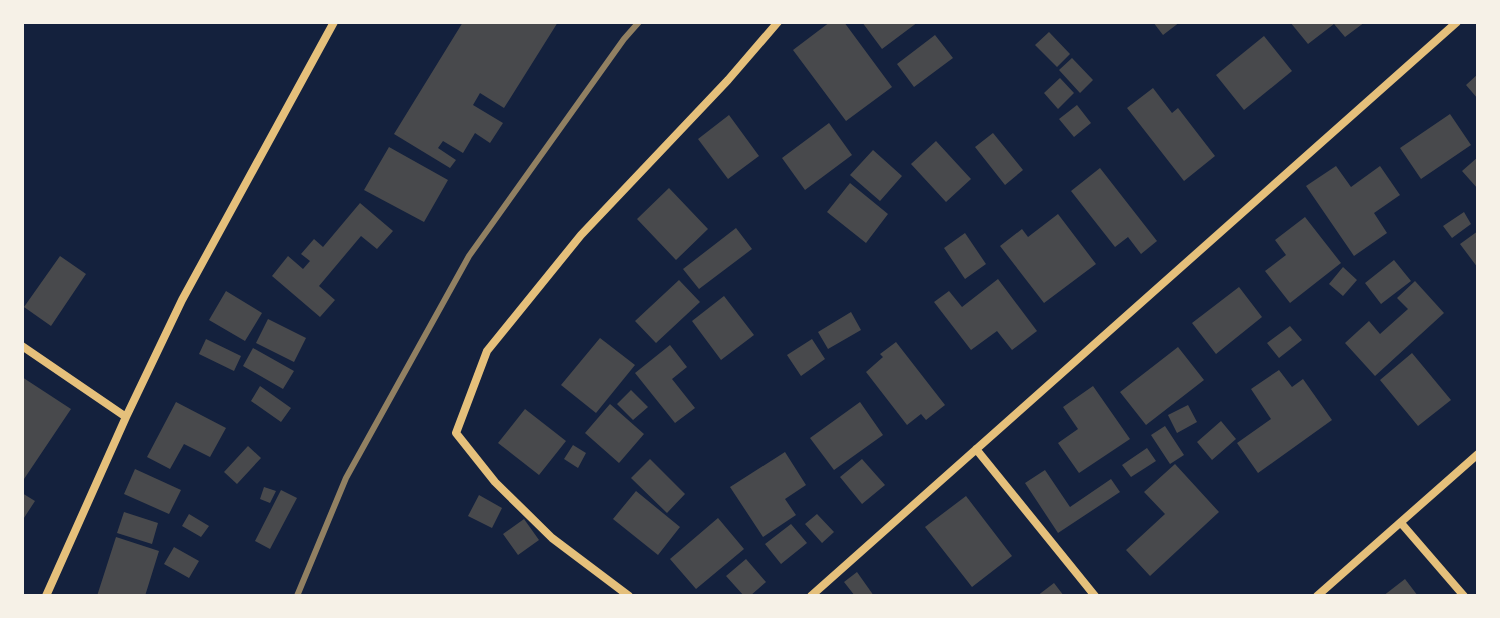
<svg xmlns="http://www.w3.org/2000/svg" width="1500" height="618" font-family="'Sofia Sans Condensed',sans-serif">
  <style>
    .building { fill: #48494c }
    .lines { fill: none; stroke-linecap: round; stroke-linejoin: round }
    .minor { stroke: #e5c07b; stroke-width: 8 }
    .rail { stroke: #918062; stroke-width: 6 }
  </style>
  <rect width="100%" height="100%" fill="#14213d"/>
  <path class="building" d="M463 22H558L504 108 480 93 473 105 503 123 490 143 475 133 463 153 443 141 438 148 456 160 450 168 394 134Z
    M830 22H844L892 87 846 121 793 50Z
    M862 22H918L882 49Z
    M1153 22H1180L1163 35Z
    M1290 22H1365L1345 37 1334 24 1308 44Z
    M1049 32 1070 54 1057 67 1035 45Z
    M935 35 953 58 914 87 897 64Z
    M1264 36 1292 71 1244 110 1216 75Z
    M1072 58 1093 80 1080 93 1059 70Z
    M1478 74V99L1466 85Z
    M1060 78 1074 93 1058 109 1044 93Z
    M1153 88 1172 113 1178 108 1215 156 1184 181 1127 108Z
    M1077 105 1091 123 1074 137 1059 119Z
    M1450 114 1471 145 1421 179 1400 148Z
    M729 115 759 156 728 179 698 139Z
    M829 123 852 155 805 190 782 158Z
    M993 133 1023 170 1005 185 975 147Z
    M936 141 971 179 946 202 911 164Z
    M389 147 448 180 424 222 364 190Z
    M873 150 902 176 880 201 850 175Z
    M1478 157V189L1462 171Z
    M1336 166 1351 187 1380 166 1400 195 1374 213 1387 233 1354 256 1306 186Z
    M1100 168 1157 241 1141 254 1128 237 1115 247 1071 191Z
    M850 183 888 214 866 243 827 212Z
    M669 188 708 229 676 260 637 219Z
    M360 203 393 231 377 249 361 236 319 286 335 300 320 317 272 276 288 256 303 269 310 261 301 254 314 239 323 247Z
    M1464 212 1471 224 1452 238 1443 226Z
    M1058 214 1096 264 1044 303 1000 246 1022 229 1028 237Z
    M1305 217 1341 263 1290 303 1265 271 1286 255 1275 240Z
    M736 228 752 249 699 289 683 269Z
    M1478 231V268L1460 244Z
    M965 233 986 264 965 279 944 248Z
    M60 256 86 274 51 326 24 307Z
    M1394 260 1411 281 1381 304 1365 283Z
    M1343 267 1357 280 1343 296 1329 284Z
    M998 279 1037 331 1012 350 997 331 971 350 934 302 949 291 962 307Z
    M679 280 700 302 656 343 635 321Z
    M1415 281 1444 313 1375 376 1345 343 1369 321 1380 334 1408 309 1397 298Z
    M1239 287 1262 317 1216 354 1192 323Z
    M226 291 262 313 245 341 209 320Z
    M724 296 754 335 721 360 692 321Z
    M851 312 861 330 828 349 818 332Z
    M268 319 306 338 294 362 256 343Z
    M1290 326 1302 340 1279 358 1267 343Z
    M600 338 635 365 596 413 561 385Z
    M206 339 241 356 234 371 199 354Z
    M812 339 825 359 801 376 787 355Z
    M896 342 945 405 926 420 921 414 907 425 866 372 883 357 880 354Z
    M670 345 687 367 672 379 695 408 675 423 635 373Z
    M1178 347 1204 380 1146 425 1120 392Z
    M253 348 294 371 283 389 243 366Z
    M1412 353 1451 400 1418 426 1380 380Z
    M1279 370 1292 387 1303 379 1332 420 1258 473 1237 443 1271 419 1251 389Z
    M22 377 71 409 22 482Z
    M260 386 291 408 281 422 251 401Z
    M1093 386 1130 439 1079 473 1058 443 1078 429 1063 407Z
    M631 390 648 407 633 420 617 404Z
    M176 402 226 428 210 457 184 444 170 469 147 457Z
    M860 402 883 435 834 470 810 438Z
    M610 404 644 434 619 463 585 433Z
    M1188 405 1197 422 1177 433 1168 415Z
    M525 409 566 441 539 475 498 443Z
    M1221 421 1236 439 1212 460 1197 442Z
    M1165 426 1184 455 1170 464 1151 435Z
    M573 445 586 453 578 468 564 459Z
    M248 446 261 458 237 484 224 472Z
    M1147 448 1156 461 1131 477 1122 465Z
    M785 452 806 485 785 499 796 515 763 537 730 487Z
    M650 459 685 494 667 513 631 478Z
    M862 459 885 485 862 504 840 477Z
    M1175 464 1219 512 1150 576 1126 550 1165 514 1144 492Z
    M135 469 181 490 169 514 124 494Z
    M1045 470 1070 507 1111 479 1120 492 1058 533 1025 483Z
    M264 487 276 491 270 503 260 499Z
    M281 490 297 498 270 549 255 541Z
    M636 491 680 527 658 555 613 519Z
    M22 493 35 501 22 521Z
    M479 495 502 508 492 528 468 516Z
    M966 496 1012 556 972 587 925 527Z
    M124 512 158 523 152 544 117 533Z
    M189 514 209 526 201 537 182 526Z
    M817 514 834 532 822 543 805 524Z
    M718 518 744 549 696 589 670 559Z
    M524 519 539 540 518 555 503 534Z
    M791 524 807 543 781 564 765 544Z
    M116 537 159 551 145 596H97Z
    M174 547 199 561 189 578 164 564Z
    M746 559 766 582 750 596H744L726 576Z
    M857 572 874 596H855L844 582Z
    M1405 579 1418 596H1383Z
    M1054 583 1064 596H1037Z"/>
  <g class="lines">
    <path class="minor" d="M22 346 126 417
      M976 449 1095 596
      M1401 523 1464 596
      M46 596 126 417 182 300 334 22
      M629 596 552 538 495 482 456 433 487 351 581 235 728 80 778 22
      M811 596 1457 22
      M1317 596 1478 454"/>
    <path class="rail" d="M297 596 346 478 469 256 624 39 639 22"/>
  </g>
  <rect width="1500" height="618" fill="none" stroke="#f6f1e7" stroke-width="48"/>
</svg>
